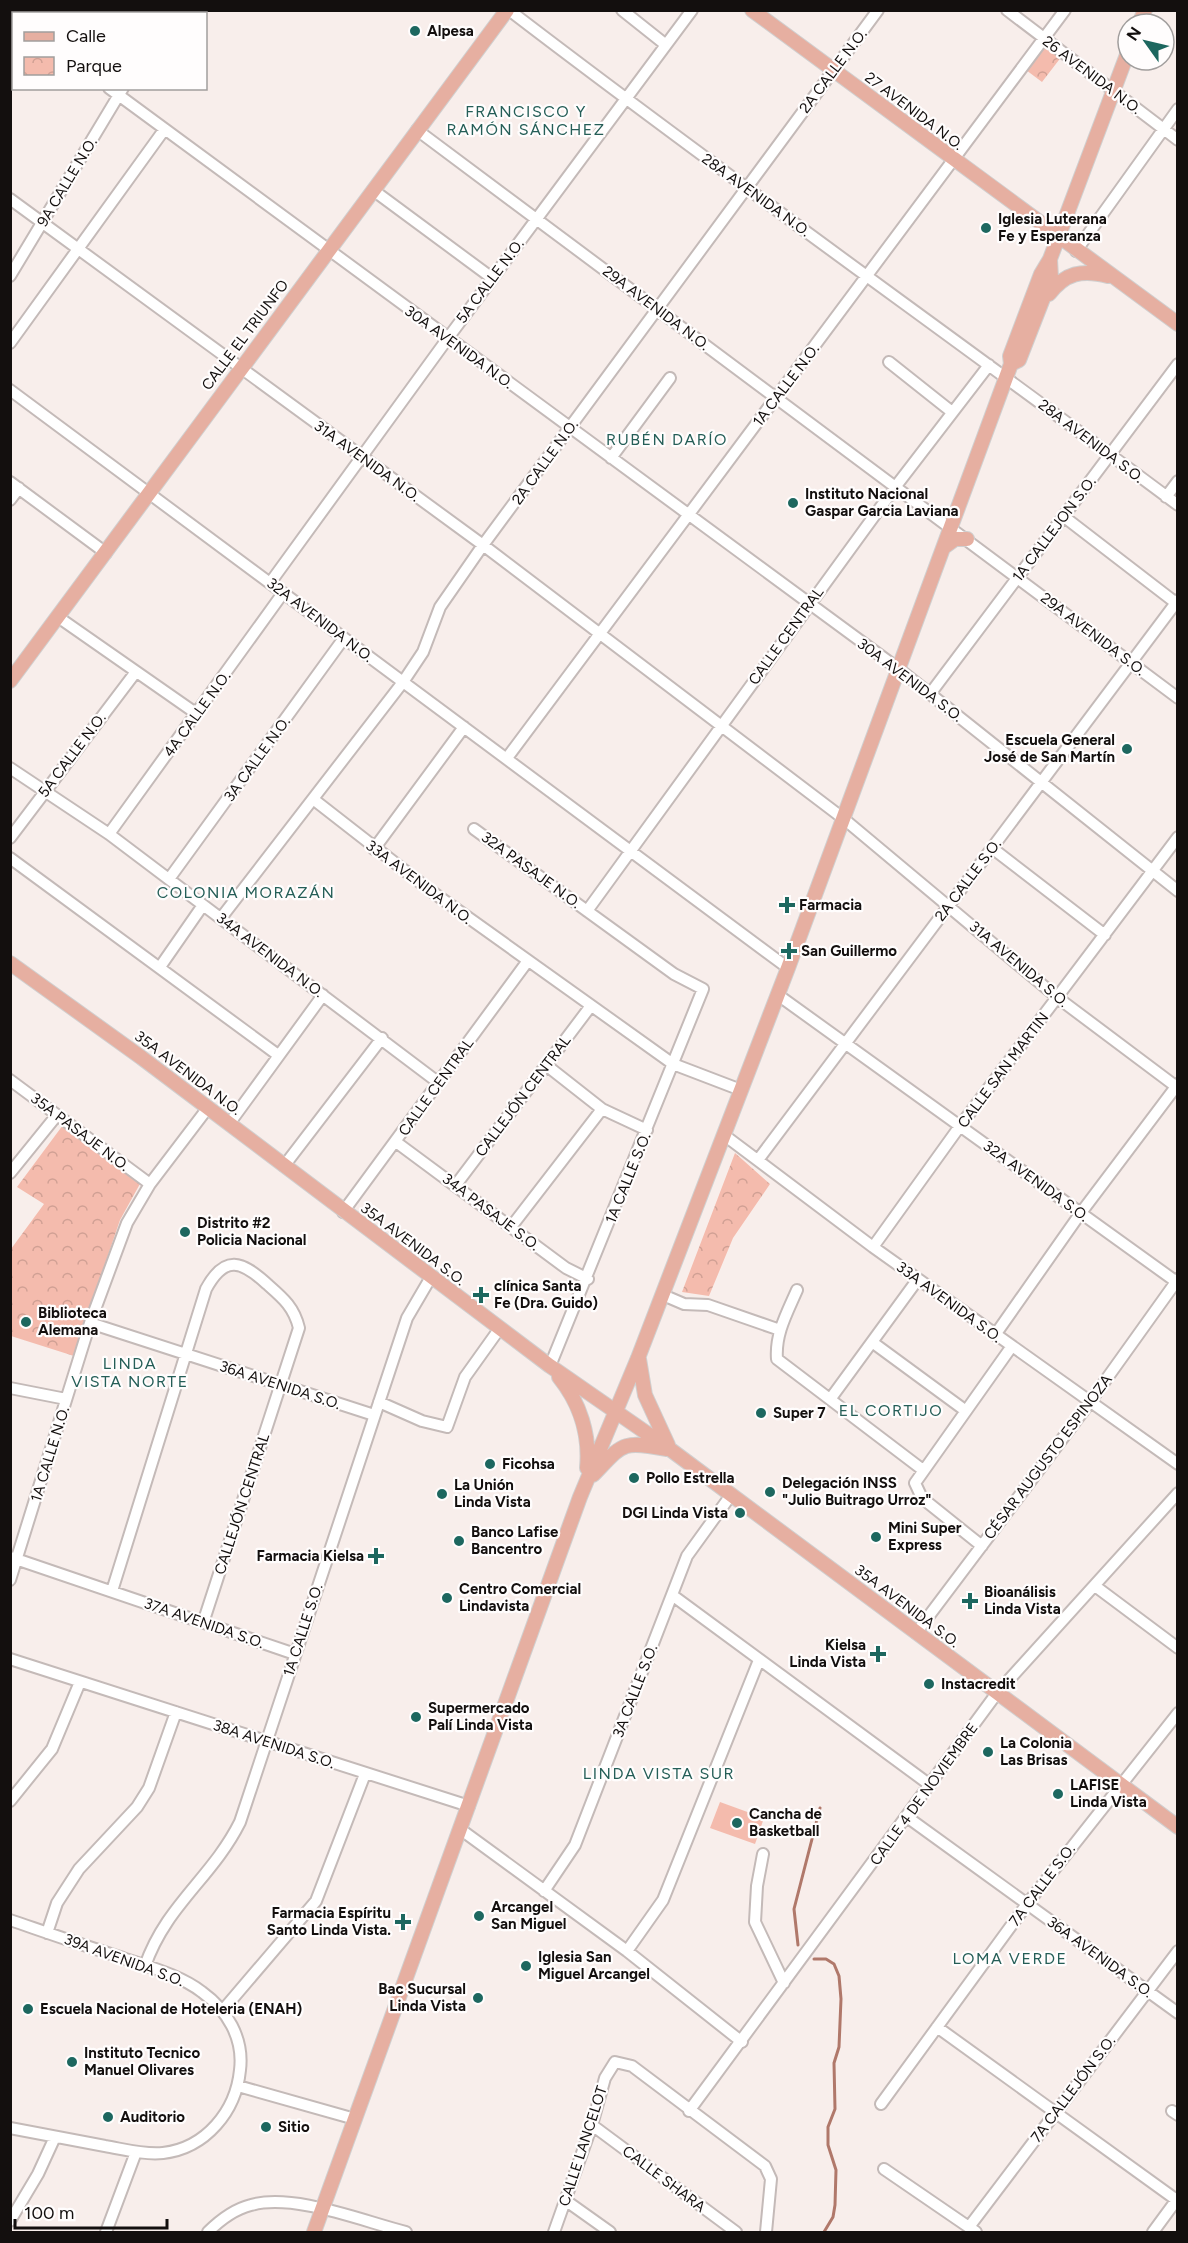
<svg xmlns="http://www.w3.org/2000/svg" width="1188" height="2243" font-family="Figtree,sans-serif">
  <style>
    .grass { fill: #f4bbad }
    .park { fill: url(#park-crowns) }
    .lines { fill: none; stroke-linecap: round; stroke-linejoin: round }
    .stream { stroke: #b0786a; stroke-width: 3 }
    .minor-casing { stroke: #c4bab8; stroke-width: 14 }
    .major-casing { stroke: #d0cfcf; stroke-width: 16 }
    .minor { stroke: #fff; stroke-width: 10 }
    .major { stroke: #e6afa1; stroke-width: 14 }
    .poi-dot { fill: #1d675f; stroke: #fffdfd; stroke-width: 2 }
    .labels { text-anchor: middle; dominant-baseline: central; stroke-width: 4.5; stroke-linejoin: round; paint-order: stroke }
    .poi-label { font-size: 15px; font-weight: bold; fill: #130f0e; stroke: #fffdfd; text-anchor: start }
    .street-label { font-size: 15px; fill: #130f0e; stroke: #fffdfd }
    .neighbourhood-label { font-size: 16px; letter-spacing: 1.5px; fill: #255e57; stroke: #fffdfd }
  </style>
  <defs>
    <pattern id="park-crowns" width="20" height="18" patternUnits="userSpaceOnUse" patternTransform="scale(1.5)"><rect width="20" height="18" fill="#f4bbad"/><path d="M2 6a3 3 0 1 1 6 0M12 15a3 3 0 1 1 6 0" fill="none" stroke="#d0a094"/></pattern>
  </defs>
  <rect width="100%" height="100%" fill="#f8eeeb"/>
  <path class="grass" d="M720 1802 764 1818 755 1844 710 1828Z"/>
  <path class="park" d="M1045 43 1062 56 1042 82 1026 70Z
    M63 1125 141 1182 120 1220 74 1356 11 1336V1249L44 1204 17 1187Z
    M735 1153 770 1184 733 1238 709 1296 682 1292Z"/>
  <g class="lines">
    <path class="stream" d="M798 1945 794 1909 820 1808
      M814 1959H826L834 1964 839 1976 841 1999 839 2047 834 2063 835 2109 828 2127V2145L836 2170 835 2205 833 2217 824 2232"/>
    <defs>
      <path id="minor" d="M509 10C729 179 956 339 1178 505
        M622 10 666 45
        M1007 10 1178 140
        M168 14 170 10
        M10 18 14 20
        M109 88 900 670 1178 891
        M417 130 1178 698
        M373 190 492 278
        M10 199 483 545 844 819 1058 998 1178 1088
        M1076 251 1178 109
        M10 276 123 88
        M10 343 164 130
        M889 362 952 412
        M10 390 788 968
        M611 458 670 378
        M10 482 106 553
        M1166 497 1178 481
        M10 500 19 488
        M1063 516 1176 603
        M270 583 448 338 692 10
        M58 617 197 714
        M930 694 1178 364
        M507 758 1065 10
        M10 768 109 834 439 1083
        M313 799 431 891 673 1064 741 1090
        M474 829 674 974 703 989 550 1366
        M109 834 283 593
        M10 838 135 673
        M992 848 1105 935
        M374 849 464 727
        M10 858 278 1055
        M169 879 344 638
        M587 911 896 486 989 365
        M221 918 403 682 423 652 440 607 483 545 878 10
        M160 967 203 905
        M778 995 1178 1283
        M546 1065 602 1109 647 1130
        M10 1080 150 1184
        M229 1124 323 995
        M724 1135 873 1247 1178 1464
        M396 1142 566 1268 588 1279
        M758 1160 1178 600
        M284 1166 382 1038
        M10 1173 57 1115
        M455 1186 590 1007
        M343 1212 527 962
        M511 1227 602 1109
        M873 1247 960 1126 1178 837
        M797 1290C787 1313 775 1334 777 1359L923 1470
        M663 1295 684 1304 708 1305 780 1330
        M90 1323 374 1415
        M995 1335 1080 1214 1178 1084
        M872 1342 966 1411
        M10 1388 66 1399
        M831 1398 918 1279
        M379 1402 422 1421 447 1427 465 1377 500 1328
        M982 1546 922 1498 915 1483 1012 1346
        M10 1557 295 1654
        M10 1580 90 1323 127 1223 150 1184 207 1109
        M1095 1586 1178 1648
        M112 1591 206 1289C225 1254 242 1261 267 1284 283 1298 294 1307 299 1328L203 1623
        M672 1595 930 1785
        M916 1633 1090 1402 1178 1279
        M10 1659 469 1806
        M10 1801 52 1749 80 1682
        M907 1817 1178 2013
        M460 1829 627 1951 742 2042
        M763 1854 757 1886 755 1922 784 1983
        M544 1891 575 1845 687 1556 731 1495
        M10 1920C48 1933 85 1946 123 1958 149 1967 180 1975 202 1992 227 2010 244 2038 240 2070 236 2111 206 2148 163 2153 144 2155 123 2149 105 2146 73 2140 42 2134 10 2128
        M47 1933 57 1903 79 1869 137 1807 149 1788 176 1712
        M627 1951 663 1900 759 1660
        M145 1966C166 1905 212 1878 240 1822L407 1318 431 1277
        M223 2010 316 1901 365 1774
        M937 2027 1178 2201
        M238 2086 355 2119
        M881 2104 1027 1904 1178 1713
        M689 2111 997 1693 1178 1493
        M1172 2111 1178 2115
        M592 2125 736 2232
        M884 2169 976 2232
        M565 2200 610 2232
        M10 2221 38 2174 55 2137
        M969 2227 1178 1951
        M106 2232 136 2152
        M208 2232C219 2221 235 2209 251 2205 294 2193 362 2221 406 2232
        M554 2232 592 2125 605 2078 615 2062 632 2066 765 2166 771 2179 766 2232
        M1153 2232 1178 2198"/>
      <path id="major" d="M752 10 1178 324
        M1139 24 1145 10
        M1049 294C1065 273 1082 269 1108 276
        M1011 364 1019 360 1051 278 1050 259
        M944 547 955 539H967
        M10 681 507 10
        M10 963 142 1058 550 1366 671 1450 1178 1827
        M639 1359 645 1395 668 1445
        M559 1377C580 1403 590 1435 587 1468
        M593 1475C623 1444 621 1440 666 1449
        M314 2232 580 1497 638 1358 788 968 1011 364 1010 356 1041 274 1050 259 1128 52"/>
    </defs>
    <use href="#minor" class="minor-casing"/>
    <use href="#major" class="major-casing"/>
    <use href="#minor" class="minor"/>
    <use href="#major" class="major"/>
  </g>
  <g class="poi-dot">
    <circle cx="415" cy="31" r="6"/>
    <circle cx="986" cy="228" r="6"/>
    <circle cx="793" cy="503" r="6"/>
    <circle cx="1127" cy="749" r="6"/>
    <path d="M784 896h6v6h6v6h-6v6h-6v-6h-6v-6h6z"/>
    <path d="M786 942h6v6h6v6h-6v6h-6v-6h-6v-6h6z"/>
    <circle cx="185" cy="1232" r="6"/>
    <path d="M478 1286h6v6h6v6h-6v6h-6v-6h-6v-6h6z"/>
    <circle cx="26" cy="1322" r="6"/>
    <circle cx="761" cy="1413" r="6"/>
    <circle cx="490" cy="1464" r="6"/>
    <circle cx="634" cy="1478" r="6"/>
    <circle cx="770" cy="1492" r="6"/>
    <circle cx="442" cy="1494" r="6"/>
    <circle cx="740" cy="1513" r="6"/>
    <circle cx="876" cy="1537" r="6"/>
    <circle cx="459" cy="1541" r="6"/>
    <path d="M373 1547h6v6h6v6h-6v6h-6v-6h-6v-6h6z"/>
    <circle cx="447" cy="1598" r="6"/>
    <path d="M967 1592h6v6h6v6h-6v6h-6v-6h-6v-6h6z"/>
    <path d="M875 1645h6v6h6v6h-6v6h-6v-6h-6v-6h6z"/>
    <circle cx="929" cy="1684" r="6"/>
    <circle cx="416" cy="1717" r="6"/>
    <circle cx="988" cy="1752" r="6"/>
    <circle cx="1058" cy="1794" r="6"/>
    <circle cx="737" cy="1823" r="6"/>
    <circle cx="479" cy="1916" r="6"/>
    <path d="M400 1913h6v6h6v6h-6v6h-6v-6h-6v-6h6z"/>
    <circle cx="526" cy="1966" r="6"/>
    <circle cx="478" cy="1998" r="6"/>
    <circle cx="28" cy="2009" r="6"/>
    <circle cx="72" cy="2062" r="6"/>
    <circle cx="108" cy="2117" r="6"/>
    <circle cx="266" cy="2127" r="6"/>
  </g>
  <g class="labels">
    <g class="poi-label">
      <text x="427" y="31">Alpesa</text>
      <text x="998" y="219">Iglesia Luterana<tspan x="998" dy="17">Fe y Esperanza</tspan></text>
      <text x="805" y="494">Instituto Nacional<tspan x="805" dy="17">Gaspar Garcia Laviana</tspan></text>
      <text x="1115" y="740" text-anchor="end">Escuela General<tspan x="1115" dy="17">José de San Martín</tspan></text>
      <text x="799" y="905">Farmacia</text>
      <text x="801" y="951">San Guillermo</text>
      <text x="197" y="1223">Distrito #2<tspan x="197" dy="17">Policia Nacional</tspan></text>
      <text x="494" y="1286">clínica Santa<tspan x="494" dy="17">Fe (Dra. Guido)</tspan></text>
      <text x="38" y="1313">Biblioteca<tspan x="38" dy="17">Alemana</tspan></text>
      <text x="773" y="1413">Super 7</text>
      <text x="502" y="1464">Ficohsa</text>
      <text x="646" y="1478">Pollo Estrella</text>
      <text x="782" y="1483">Delegación INSS<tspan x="782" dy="17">"Julio Buitrago Urroz"</tspan></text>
      <text x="454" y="1485">La Unión<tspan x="454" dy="17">Linda Vista</tspan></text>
      <text x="728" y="1513" text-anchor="end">DGI Linda Vista</text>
      <text x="888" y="1528">Mini Super<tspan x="888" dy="17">Express</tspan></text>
      <text x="471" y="1532">Banco Lafise<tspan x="471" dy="17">Bancentro</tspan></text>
      <text x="364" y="1556" text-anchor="end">Farmacia Kielsa</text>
      <text x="459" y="1589">Centro Comercial<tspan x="459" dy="17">Lindavista</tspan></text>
      <text x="984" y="1592">Bioanálisis<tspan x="984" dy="17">Linda Vista</tspan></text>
      <text x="866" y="1645" text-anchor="end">Kielsa<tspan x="866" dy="17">Linda Vista</tspan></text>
      <text x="941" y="1684">Instacredit</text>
      <text x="428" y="1708">Supermercado<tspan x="428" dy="17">Palí Linda Vista</tspan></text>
      <text x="1000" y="1743">La Colonia<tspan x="1000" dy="17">Las Brisas</tspan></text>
      <text x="1070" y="1785">LAFISE<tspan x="1070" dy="17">Linda Vista</tspan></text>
      <text x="749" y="1814">Cancha de<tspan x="749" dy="17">Basketball</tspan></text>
      <text x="491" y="1907">Arcangel<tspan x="491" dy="17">San Miguel</tspan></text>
      <text x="391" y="1913" text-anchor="end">Farmacia Espíritu<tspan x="391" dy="17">Santo Linda Vista.</tspan></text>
      <text x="538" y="1957">Iglesia San<tspan x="538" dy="17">Miguel Arcangel</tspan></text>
      <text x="466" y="1989" text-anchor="end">Bac Sucursal<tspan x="466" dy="17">Linda Vista</tspan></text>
      <text x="40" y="2009">Escuela Nacional de Hoteleria (ENAH)</text>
      <text x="84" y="2053">Instituto Tecnico<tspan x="84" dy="17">Manuel Olivares</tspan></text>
      <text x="120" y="2117">Auditorio</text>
      <text x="278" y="2127">Sitio</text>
    </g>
    <g class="street-label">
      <text transform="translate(833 71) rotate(-53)">2A CALLE N.O.</text>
      <text transform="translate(1092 75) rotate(37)">26 AVENIDA N.O.</text>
      <text transform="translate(914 111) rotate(37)">27 AVENIDA N.O.</text>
      <text transform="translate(67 182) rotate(-59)">9A CALLE N.O.</text>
      <text transform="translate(756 195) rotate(36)">28A AVENIDA N.O.</text>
      <text transform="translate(490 281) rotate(-53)">5A CALLE N.O.</text>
      <text transform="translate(656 308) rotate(37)">29A AVENIDA N.O.</text>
      <text transform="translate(245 335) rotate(-53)">CALLE EL TRIUNFO</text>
      <text transform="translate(459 347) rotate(36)">30A AVENIDA N.O.</text>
      <text transform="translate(786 385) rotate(-53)">1A CALLE N.O.</text>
      <text transform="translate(1091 441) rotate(37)">28A AVENIDA S.O.</text>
      <text transform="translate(367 461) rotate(36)">31A AVENIDA N.O.</text>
      <text transform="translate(545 462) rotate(-54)">2A CALLE N.O.</text>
      <text transform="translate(1054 529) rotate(-53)">1A CALLEJON S.O.</text>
      <text transform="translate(320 620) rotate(37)">32A AVENIDA N.O.</text>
      <text transform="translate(1093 634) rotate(37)">29A AVENIDA S.O.</text>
      <text transform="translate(786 636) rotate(-54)">CALLE CENTRAL</text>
      <text transform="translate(910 680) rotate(37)">30A AVENIDA S.O.</text>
      <text transform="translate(197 714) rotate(-54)">4A CALLE N.O.</text>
      <text transform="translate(72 755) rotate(-53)">5A CALLE N.O.</text>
      <text transform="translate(257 759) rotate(-54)">3A CALLE N.O.</text>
      <text transform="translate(531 870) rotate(36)">32A PASAJE N.O.</text>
      <text transform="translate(968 880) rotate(-53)">2A CALLE S.O.</text>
      <text transform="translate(419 882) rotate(37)">33A AVENIDA N.O.</text>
      <text transform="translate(270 955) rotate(37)">34A AVENIDA N.O.</text>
      <text transform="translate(1019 964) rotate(40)">31A AVENIDA S.O.</text>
      <text transform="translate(1003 1070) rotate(-53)">CALLE SAN MARTIN</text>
      <text transform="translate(188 1073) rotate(37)">35A AVENIDA N.O.</text>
      <text transform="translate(436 1087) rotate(-54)">CALLE CENTRAL</text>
      <text transform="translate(523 1096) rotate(-53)">CALLEJÓN CENTRAL</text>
      <text transform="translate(80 1132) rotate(37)">35A PASAJE N.O.</text>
      <text transform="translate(628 1178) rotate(-68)">1A CALLE S.O.</text>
      <text transform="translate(1036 1181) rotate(36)">32A AVENIDA S.O.</text>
      <text transform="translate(491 1212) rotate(37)">34A PASAJE S.O.</text>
      <text transform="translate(413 1244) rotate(37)">35A AVENIDA S.O.</text>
      <text transform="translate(949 1302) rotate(36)">33A AVENIDA S.O.</text>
      <text transform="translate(280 1385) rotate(18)">36A AVENIDA S.O.</text>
      <text transform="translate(50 1454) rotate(-73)">1A CALLE N.O.</text>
      <text transform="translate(1048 1457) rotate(-53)">CÉSAR AUGUSTO ESPINOZA</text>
      <text transform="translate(242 1504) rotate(-72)">CALLEJÓN CENTRAL</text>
      <text transform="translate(907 1606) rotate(37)">35A AVENIDA S.O.</text>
      <text transform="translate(204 1623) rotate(19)">37A AVENIDA S.O.</text>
      <text transform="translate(303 1630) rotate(-72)">1A CALLE S.O.</text>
      <text transform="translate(635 1691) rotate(-69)">3A CALLE S.O.</text>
      <text transform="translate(274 1744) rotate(18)">38A AVENIDA S.O.</text>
      <text transform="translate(924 1794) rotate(-54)">CALLE 4 DE NOVIEMBRE</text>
      <text transform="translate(1042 1885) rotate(-53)">7A CALLE S.O.</text>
      <text transform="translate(1100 1957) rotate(36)">36A AVENIDA S.O.</text>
      <text transform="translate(124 1960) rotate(20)">39A AVENIDA S.O.</text>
      <text transform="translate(1073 2089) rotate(-53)">7A CALLEJÓN S.O.</text>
      <text transform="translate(583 2146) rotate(-72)">CALLE LANCELOT</text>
      <text transform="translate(664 2179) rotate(37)">CALLE SHARA</text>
    </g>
    <g class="neighbourhood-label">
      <text x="526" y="111">FRANCISCO Y<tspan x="526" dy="18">RAMÓN SÁNCHEZ</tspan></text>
      <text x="667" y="439">RUBÉN DARÍO</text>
      <text x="246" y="892">COLONIA MORAZÁN</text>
      <text x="130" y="1363">LINDA<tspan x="130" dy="18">VISTA NORTE</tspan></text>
      <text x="891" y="1410">EL CORTIJO</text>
      <text x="659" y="1773">LINDA VISTA SUR</text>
      <text x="1010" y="1958">LOMA VERDE</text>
    </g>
  </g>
  <rect width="1188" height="2243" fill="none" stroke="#130f0e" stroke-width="24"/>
  <rect x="12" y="12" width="195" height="78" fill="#fffdfd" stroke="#a19e9d" stroke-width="1.5"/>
  <rect x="24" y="32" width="30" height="9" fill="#e6afa1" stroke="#a19e9d" stroke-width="1.5"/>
  <text x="66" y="42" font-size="18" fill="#130f0e">Calle</text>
  <rect x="24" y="57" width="30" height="18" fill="url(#park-crowns)" stroke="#a19e9d" stroke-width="1.5"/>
  <text x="66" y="72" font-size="18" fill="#130f0e">Parque</text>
  <g transform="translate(1146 42) rotate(304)"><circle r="28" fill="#fffdfd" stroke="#a19e9d" stroke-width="1.5"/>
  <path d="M0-4.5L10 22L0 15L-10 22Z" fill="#1d675f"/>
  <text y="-9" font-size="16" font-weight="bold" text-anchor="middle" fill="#130f0e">N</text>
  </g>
  <path d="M15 2219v9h152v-9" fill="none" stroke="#130f0e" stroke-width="3"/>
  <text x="24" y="2219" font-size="18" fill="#130f0e" stroke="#fffdfd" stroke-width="4.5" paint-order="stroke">100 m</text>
</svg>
